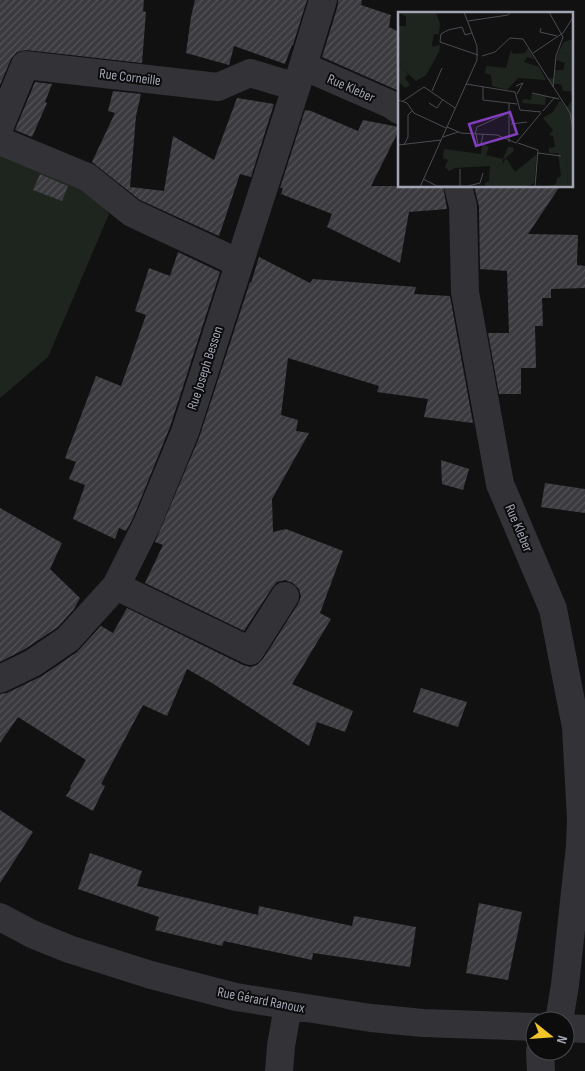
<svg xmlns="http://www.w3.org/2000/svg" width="585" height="1071" font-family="'Sofia Sans Condensed',sans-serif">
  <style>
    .green { fill: #1d251e }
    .building { fill: url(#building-hatch) }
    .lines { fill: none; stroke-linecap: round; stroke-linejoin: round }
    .minor { stroke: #323237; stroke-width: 28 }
    .labels { text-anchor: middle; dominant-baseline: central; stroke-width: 4; stroke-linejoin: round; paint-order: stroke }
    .street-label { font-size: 14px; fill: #a2a5b3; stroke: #0c0c0d }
    .inset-road { fill: none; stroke: #4b4c52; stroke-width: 1 }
    .view { fill: #813ebd; fill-opacity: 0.15; stroke: #813ebd; stroke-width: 2.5 }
    .inset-edge { fill: none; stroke: #a2a5b3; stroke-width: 2.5 }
  </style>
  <defs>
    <pattern id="building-hatch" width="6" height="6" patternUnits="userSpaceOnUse" patternTransform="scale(1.25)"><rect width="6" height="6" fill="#3b3b3f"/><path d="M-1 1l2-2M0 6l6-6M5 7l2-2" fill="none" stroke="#545458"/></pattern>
  </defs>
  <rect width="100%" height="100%" fill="#111112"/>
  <path class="green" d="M0 156 85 186 109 214 48 357 0 398Z"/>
  <path class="building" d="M0 0H144L143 11 146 12 142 63 26 50 17 52 11 59 0 85Z
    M195 0H307L293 45H292L285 64 234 46 229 65 186 53 191 17Z
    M338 0H362L361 5 391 15 389 27 399 32V91L322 57 338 5Z
    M35 82 52 84 45 102 47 103 32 137 15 130Z
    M113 91 141 94 136 116 130 187 164 191 173 136 214 160 237 98 274 104 251 177 240 174 219 236 140 200 92 162 115 113 108 111Z
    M305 110 311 111 358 131 363 120 399 127V130L371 186H443L447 209 409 212 400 263 327 227 332 214 281 194 283 188H280Z
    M40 174 68 186 62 201 33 190Z
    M474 186H560L528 234 578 235 577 265 585 266V288L551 289V298H542L543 326H535L536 368H521V394H499L488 333H509L507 271 480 269 479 206Z
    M178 252 220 272 170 427 133 518 126 531 119 528 115 539 73 519 85 485 69 479 76 462 65 458 96 376 121 386 146 315 135 311 149 268 170 276Z
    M259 257 310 283 313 279 416 287 414 294 450 296 473 423 424 417 428 399 377 392 379 386 288 358 281 415 298 420 296 431 309 433 272 499 273 532 286 529 343 551 320 613 331 619 292 684 353 711 345 732 317 722 309 746 212 683 187 669 167 716 143 705 101 784 105 786 93 811 66 796 71 788 70 787 86 760 18 717 0 743V694L7 693 42 676 77 652 101 626 113 633 127 608 243 665 250 667 257 665 263 659 298 604 301 597 299 589 293 583 285 580 277 582 272 588 244 631 145 583 163 545 155 542 199 438 250 282 251 283Z
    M441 460 469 469 463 490 442 484Z
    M545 483 585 489V513L541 507Z
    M0 508 62 543 50 569 80 598 74 609 58 627 25 649 0 662Z
    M421 688 467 702 458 727 413 712Z
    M0 810 33 832 0 883Z
    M90 853 142 871 137 886 258 915 259 906 352 926 354 916 416 927 410 967 313 953 312 960 224 941 222 946 155 930 159 917 78 889Z
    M479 903 522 912 508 980 466 973Z"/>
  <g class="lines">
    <path class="minor" d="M303 66 392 105 399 110
      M0 126 25 65 218 87 250 73 296 87
      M0 141 87 177 132 213 239 263
      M458 186 463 206 465 292 500 484 553 609 576 727 581 819 580 846 565 985 559 1021
      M116 586 250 651 285 596
      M0 679 33 663 68 639 116 586 147 524 185 432 303 66 323 0
      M0 917 32 934 69 949 151 975 236 997 371 1018 423 1023 535 1027
      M565 1028 585 1029
      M540 1051 541 1071
      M279 1071 281 1046 288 1006"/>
  </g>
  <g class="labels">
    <g class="street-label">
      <text transform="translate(130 77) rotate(7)">Rue Corneille</text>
      <text transform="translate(351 88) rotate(24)">Rue Kleber</text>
      <text transform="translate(205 368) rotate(-72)">Rue Joseph Besson</text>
      <text transform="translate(519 528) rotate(67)">Rue Kleber</text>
      <text transform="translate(261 1000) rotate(11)">Rue Gérard Ranoux</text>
    </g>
  </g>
  <g transform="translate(398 12)">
    <rect width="175" height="175" fill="#111112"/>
    <path d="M0 0H38L42 12 41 22H36L34 32 35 35 42 33 41 40 28 63 18 69 2 54 3 51 9 55 10 52 2 48 0 55V14H8V5ZM130 36 136 47 129 45 126 50 141 55 148 68 120 66 109 78 94 74 93 63 87 61 88 54 108 56 113 38 115 42 127 41ZM161 39 175 46V86L172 79H165L163 72H154L150 66 156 67 157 58H165L167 51 158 48ZM134 82 148 84 147 93 124 91 125 87 133 88ZM162 88 168 96 175 88V107L167 136 170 141 168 142 170 175H147L158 172 159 166 163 164 160 141H151V136L157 135 155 124 151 123 155 118 145 106 155 100ZM84 133 91 134 88 143 105 147 110 135H115L116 139 105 148 104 153 97 155 117 160 139 142 136 171 128 175H87V171L91 169 92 154 57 156 51 159 47 155 50 148 45 146 46 137 83 142Z" fill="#1d251e"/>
    <path d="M175 27V46L161 39 166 30ZM27 31 35 35 42 33 33 53 23 41ZM1 47 10 52 9 56 3 51 2 54 10 62 7 66 12 73 7 76 0 69ZM164 107H175V175H170L168 141H170L166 136ZM108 146 117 160 97 170V155L104 153Z" fill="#1d251e"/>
    <path class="inset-road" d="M151 0 165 25 158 44 155 75M70 9 110 3 113 0M143 16 142 20 159 24M74 21 67 23 64 15 50 18 43 22 42 30 80 43M135 41 165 21 174 7M84 44 97 40 112 26 125 27 172 101 175 118M68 72 117 80 122 98 143 100M118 74 125 71 119 82M85 75V88L119 92M34 79 44 56M134 81 161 87M0 88 9 91 16 101 48 116M5 89 26 75 57 96M31 91 39 96 45 87M145 99 157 85M113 112 129 110M49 115 63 121 99 123 118 131 143 101M77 122 79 115 110 101M78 122 80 133H83L85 122M45 125 60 120M111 130V91M120 131 140 138 137 175M0 133 43 128M6 133 10 125V103L14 99M140 141 163 144M62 157V174M25 167 39 174H70L82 171 85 161M22 175 79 48V34L66 0"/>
    <path class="view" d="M112 100 119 122 78 134 71 112Z"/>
    <rect width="175" height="175" class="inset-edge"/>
  </g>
  <g transform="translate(550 1036) rotate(107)"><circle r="24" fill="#0c0c0d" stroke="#48494f"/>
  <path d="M0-4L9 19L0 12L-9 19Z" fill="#f1c529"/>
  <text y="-8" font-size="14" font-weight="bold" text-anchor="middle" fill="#a2a5b3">N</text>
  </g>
</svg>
